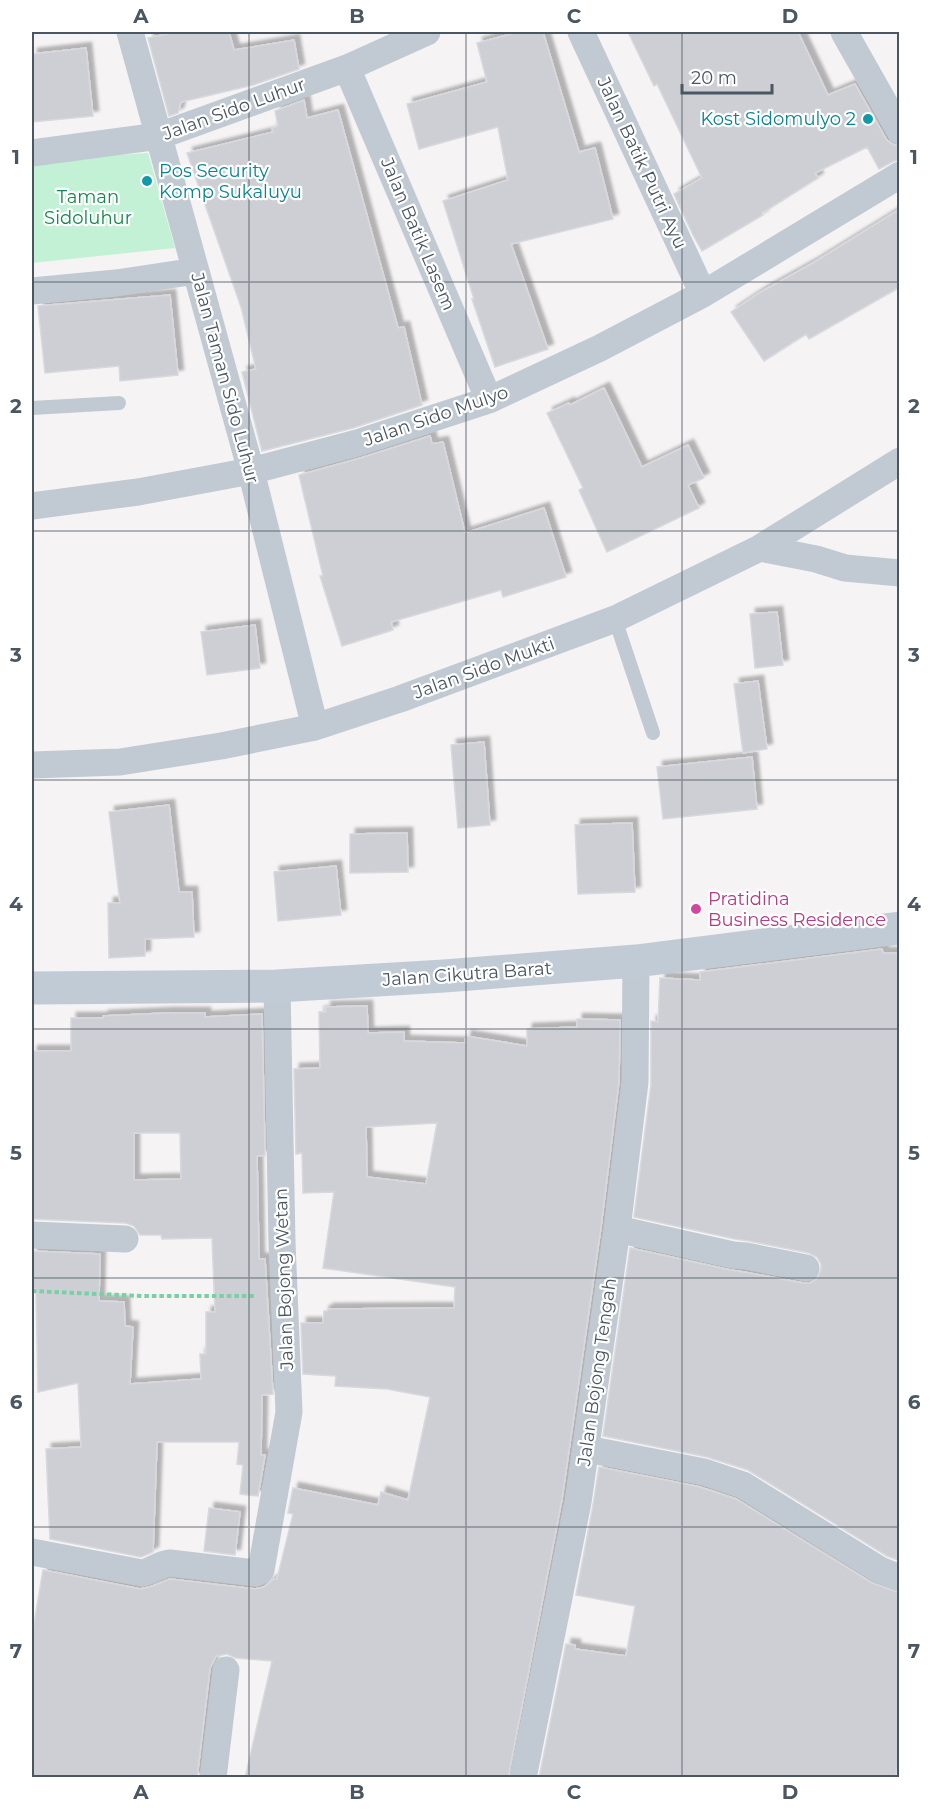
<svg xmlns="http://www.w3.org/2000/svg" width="931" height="1809" font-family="Montserrat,sans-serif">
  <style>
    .green { fill: #c3f1d5 }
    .building { fill: #cdcfd5; stroke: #d7d9de; stroke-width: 1.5; fill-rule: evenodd; filter: url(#shadow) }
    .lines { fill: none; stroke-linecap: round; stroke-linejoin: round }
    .path { stroke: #7ad0a6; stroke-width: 4; stroke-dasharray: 4.5 3; stroke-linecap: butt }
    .lane { stroke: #c1cad2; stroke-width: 14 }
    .street { stroke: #c1cad2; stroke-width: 27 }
    .secondary { stroke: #c1cbd6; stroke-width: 33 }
    .grid { fill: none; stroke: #4a5661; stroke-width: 1.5; stroke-opacity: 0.55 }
    .culture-dot { fill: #0f9aa8; stroke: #fff; stroke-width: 2 }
    .hotel-dot { fill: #d1479c; stroke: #fff; stroke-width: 2 }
    .labels { text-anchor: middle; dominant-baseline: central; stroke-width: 4.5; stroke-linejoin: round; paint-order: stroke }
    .street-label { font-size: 18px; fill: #4a5661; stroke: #fff }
    .culture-label { font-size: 18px; fill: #0d838f; stroke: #fff; text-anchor: end }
    .park-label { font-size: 18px; fill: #17864f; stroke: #fff }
    .hotel-label { font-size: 18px; fill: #b23c85; stroke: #fff; text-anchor: start }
    .neatline { fill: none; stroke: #4a5661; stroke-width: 2 }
    .grid-label { font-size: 20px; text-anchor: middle; font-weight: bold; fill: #4a5661 }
  </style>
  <defs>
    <filter id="shadow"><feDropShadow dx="5.5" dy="-5.5" stdDeviation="1.5" flood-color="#0004"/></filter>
  </defs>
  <rect width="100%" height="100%" fill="#f5f3f3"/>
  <path class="green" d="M148 153 175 248 32 263V161Z"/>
  <path class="building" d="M176 32H229L234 50 294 40 299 69 253 85 181 102 178 113 169 116 148 38Z
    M519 32H543L579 152 595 148 613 219 511 244 548 349 495 367 472 299H474L443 201 508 180 498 127 419 149 407 104 487 82 477 43Z
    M628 32H798L828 95 855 84 886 139 892 144 900 147V159L892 162 879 169 867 147 815 173 818 178 762 213 763 215 702 251 693 235 674 194 702 178 657 84 654 86Z
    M86 48 93 116 32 122V54Z
    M304 100 307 118 338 110 398 328 404 327 422 405 353 428 262 451 242 372 256 369 241 307 187 153 273 132 272 128 278 126 275 111Z
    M900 209V287L809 339 806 334 764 361 731 312 761 292 813 263Z
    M170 295 178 375 120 381 119 366 45 373 38 306Z
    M604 388 642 467 688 445 704 478 688 485 699 508 607 552 579 490 583 488 547 413 569 403 570 405Z
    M430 436 432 444 443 442 465 533 544 508 566 577 503 597 501 590 391 622 393 630 342 646 320 576H323L299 475 361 458Z
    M777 612 783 665 755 668 750 614Z
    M255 625 260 668 207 675 201 632Z
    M758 681 767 749 743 753 734 684Z
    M484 742 490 825 458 828 451 745Z
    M752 757 757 809 663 819 657 767Z
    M169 805 179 892H192L194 937 145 939V956L109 958 108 903H120L109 812Z
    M632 823 635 892 578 894 575 825Z
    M407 833 408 872 350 873V834Z
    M336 866 341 915 278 921 274 872Z
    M882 949 883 953H900V1561L887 1556 748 1470 707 1457 603 1436 630 1248 730 1270 744 1272 803 1283H810L817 1279 821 1270V1264L817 1257 809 1253 749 1241 735 1239 634 1217 651 1084V1021L658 1022 660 978 700 980V972Z
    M367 1006 368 1033 404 1032V1041L465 1043 466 1036 527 1046V1029L577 1027V1019L620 1020 619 1081 601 1227 562 1499 508 1778H245L272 1661 236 1658 227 1654 216 1656 210 1668 197 1778H32V1636L43 1570 140 1589 150 1587 170 1579 255 1589 264 1587 274 1579H277L293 1514 288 1513 293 1488 378 1505 381 1492 408 1500 430 1397 387 1389 335 1386 336 1376 303 1374 301 1323H323L324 1311H327L328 1309 454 1308 455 1287 323 1268 334 1192 303 1193 302 1153 296 1154 294 1069 320 1068 319 1012H326L325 1007ZM437 1123 426 1184 367 1177 366 1127Z
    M167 1013H205V1017L262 1014 265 1155 257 1156 259 1259H265L273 1394 262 1395 261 1455H265L258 1496 240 1494 243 1465 237 1464 239 1442H157L153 1552 141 1557 50 1539 46 1449 81 1447 78 1383 38 1392 36 1289 32 1288V1251L100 1254 99 1301 124 1302 125 1326 133 1327 130 1384 201 1379 200 1354H206V1312H215L212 1238 162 1239 161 1235H140L134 1226 126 1223 32 1219V1051H71V1018H103V1016ZM134 1133H180L181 1179 134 1180Z
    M599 1467 700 1487 736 1499 872 1583 900 1593V1756L895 1778H539L566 1644 575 1645V1649L626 1656 635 1606 576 1595 593 1505Z
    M209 1508 240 1512 235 1555 204 1551Z"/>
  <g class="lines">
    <path class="path" d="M32 1291 142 1296H256"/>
    <path class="lane" d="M32 408 119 403
      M615 619 653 733"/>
    <path class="street" d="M130 32 251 471 315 727
      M581 32 703 294
      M844 32 900 131
      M347 68 489 400
      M32 153 159 136 347 68 427 32
      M32 291 116 283 196 271
      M32 506 138 492 251 471 357 443 489 400 600 348 703 294 900 175
      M760 548 816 559 845 568 900 573
      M32 765 120 762 221 746 315 727 400 699 615 619 760 548 900 461
      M617 1229 733 1255 746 1256 806 1268
      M32 1235 125 1239
      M587 1449 704 1472 743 1485 880 1570 900 1578
      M32 1552 142 1573C152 1571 159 1564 170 1563L256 1573 261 1570 289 1412 282 1242 277 986
      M213 1778 226 1670
      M523 1778 578 1502 617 1229 635 1082 636 961"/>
    <path class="secondary" d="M32 988 277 986 444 976 636 961 900 928"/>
  </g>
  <path class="grid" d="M249 32V1778M466 32V1778M682 32V1778M32 282H900M32 531H900M32 780H900M32 1029H900M32 1278H900M32 1527H900"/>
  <g class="culture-dot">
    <circle cx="868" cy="119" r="6"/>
    <circle cx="147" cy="181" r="6"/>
  </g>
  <circle class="hotel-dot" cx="696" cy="909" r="6"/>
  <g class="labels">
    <g class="street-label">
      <text transform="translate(234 109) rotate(-20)">Jalan Sido Luhur</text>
      <text transform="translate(642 163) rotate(65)">Jalan Batik Putri Ayu</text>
      <text transform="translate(418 234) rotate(67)">Jalan Batik Lasem</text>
      <text transform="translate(225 378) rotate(75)">Jalan Taman Sido Luhur</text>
      <text transform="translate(436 416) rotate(-19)">Jalan Sido Mulyo</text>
      <text transform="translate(484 668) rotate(-20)">Jalan Sido Mukti</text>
      <text transform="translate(467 974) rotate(-4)">Jalan Cikutra Barat</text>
      <text transform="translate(284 1279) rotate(-92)">Jalan Bojong Wetan</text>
      <text transform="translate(597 1372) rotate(-82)">Jalan Bojong Tengah</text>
    </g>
    <g class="culture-label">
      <text x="856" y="119">Kost Sidomulyo 2</text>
      <text x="159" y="171" text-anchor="start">Pos Security<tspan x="159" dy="21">Komp Sukaluyu</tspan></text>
    </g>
    <g class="park-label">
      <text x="88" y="197">Taman<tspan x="88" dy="21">Sidoluhur</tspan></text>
    </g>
    <g class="hotel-label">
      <text x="708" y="899">Pratidina<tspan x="708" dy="21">Business Residence</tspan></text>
    </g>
  </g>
  <rect width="931" height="1809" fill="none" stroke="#ffffff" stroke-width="66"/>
  <path d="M682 84v9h90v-9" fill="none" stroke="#4a5661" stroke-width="3"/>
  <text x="691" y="84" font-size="18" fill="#4a5661" stroke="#ffffff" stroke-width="4.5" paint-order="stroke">20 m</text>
  <rect x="33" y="33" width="865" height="1743" class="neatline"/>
  <g class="grid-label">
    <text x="141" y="23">A</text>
    <text x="357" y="23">B</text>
    <text x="574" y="23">C</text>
    <text x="790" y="23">D</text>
    <text x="16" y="164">1</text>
    <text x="914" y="164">1</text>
    <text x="16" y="413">2</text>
    <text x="914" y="413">2</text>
    <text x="16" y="662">3</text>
    <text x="914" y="662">3</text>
    <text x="16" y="911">4</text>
    <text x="914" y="911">4</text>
    <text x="16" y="1160">5</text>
    <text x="914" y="1160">5</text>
    <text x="16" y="1409">6</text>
    <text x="914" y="1409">6</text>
    <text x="16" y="1658">7</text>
    <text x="914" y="1658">7</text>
    <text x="141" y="1799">A</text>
    <text x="357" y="1799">B</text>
    <text x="574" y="1799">C</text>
    <text x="790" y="1799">D</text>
  </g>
</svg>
